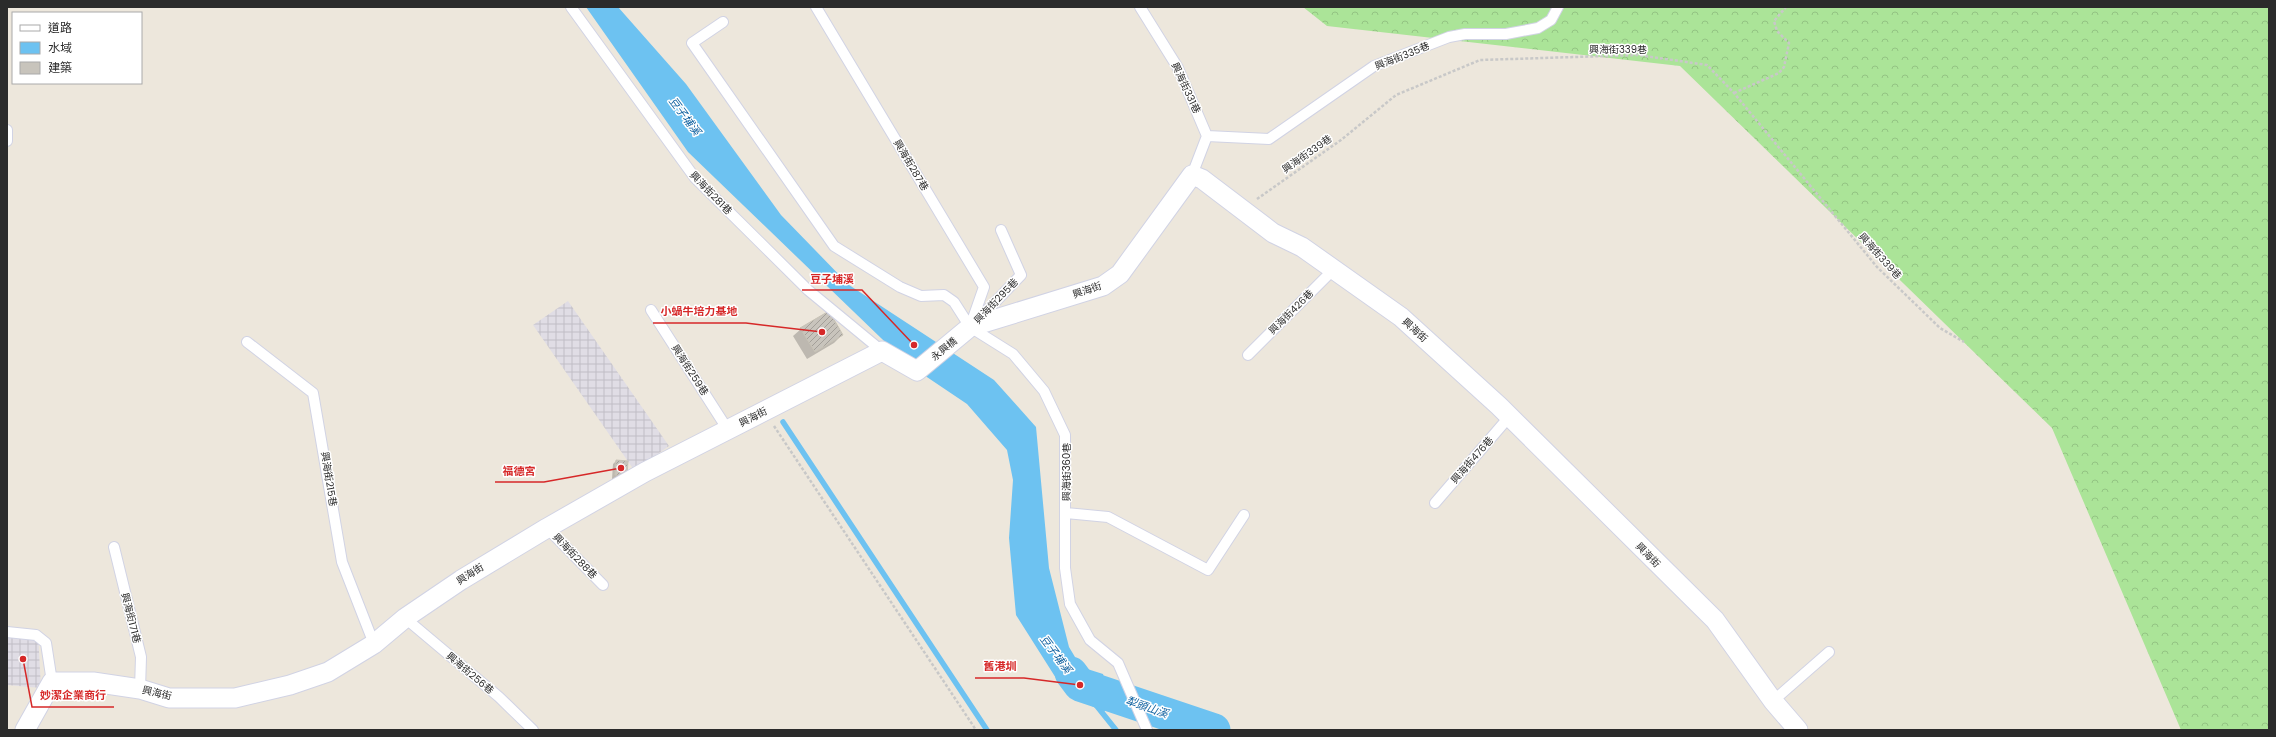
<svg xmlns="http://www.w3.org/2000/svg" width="2276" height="737" font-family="Poppins,'Noto Sans TC',sans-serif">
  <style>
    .industrial { fill: url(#industrial-grid) }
    .forest { fill: url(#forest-crowns) }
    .water { fill: #6dc2f1 }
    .shadow { fill: #0003 }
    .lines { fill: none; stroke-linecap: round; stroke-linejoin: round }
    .stream { stroke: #6dc2f1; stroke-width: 5.5 }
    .river { stroke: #6dc2f1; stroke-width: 33 }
    .building { fill: url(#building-hatch); stroke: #c8c3b6 }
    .service-casing { stroke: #d1d3e4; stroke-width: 12 }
    .minor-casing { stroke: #d1d3e4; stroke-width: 21 }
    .path { stroke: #c8c8c8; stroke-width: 2.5; stroke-dasharray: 3 2; stroke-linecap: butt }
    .service { stroke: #fff; stroke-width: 10 }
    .minor { stroke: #fff; stroke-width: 19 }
    .labels { text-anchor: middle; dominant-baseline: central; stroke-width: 3; stroke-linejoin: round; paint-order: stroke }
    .street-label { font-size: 10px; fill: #2b2b2b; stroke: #fff }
    .water-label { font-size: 11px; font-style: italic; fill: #0b5e9e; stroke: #fff }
    .leader { fill: none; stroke: #d62828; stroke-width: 1.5 }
    .callout-dot { fill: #d62828; stroke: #fff; stroke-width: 1.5 }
    .callout-label { font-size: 11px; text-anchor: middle; font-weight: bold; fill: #d62828; stroke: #fff; stroke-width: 3; stroke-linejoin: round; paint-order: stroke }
  </style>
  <defs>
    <pattern id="industrial-grid" width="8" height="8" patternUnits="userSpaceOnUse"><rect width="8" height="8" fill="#e0dde5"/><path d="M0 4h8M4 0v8" fill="none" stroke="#c0bec5"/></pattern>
    <pattern id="forest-crowns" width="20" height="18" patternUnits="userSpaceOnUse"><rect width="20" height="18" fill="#abe498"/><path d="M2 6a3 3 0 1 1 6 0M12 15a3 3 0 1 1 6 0" fill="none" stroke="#93c483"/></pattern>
    <pattern id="building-hatch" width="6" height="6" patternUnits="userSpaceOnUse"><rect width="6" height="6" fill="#c8c4bc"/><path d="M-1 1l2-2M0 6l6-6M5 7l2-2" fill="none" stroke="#a39f99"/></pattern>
  </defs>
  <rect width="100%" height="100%" fill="#ede7dc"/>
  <path class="industrial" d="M568 301 669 446 634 470 533 325Z
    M7 629 38 633 41 688 7 685Z"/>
  <path class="forest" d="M1303 7H2269V730H2181L2052 428 1680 66 1327 26Z"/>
  <path class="water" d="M586 7H618L686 84 781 215 849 285 994 380 1036 427 1049 568 1069 647 1081 667 1103 674 1111 701 1104 712 1070 695 1054 675 1016 615 1009 538 1013 480 1007 450 967 404 909 365 688 152Z"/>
  <path class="shadow" d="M801 329 842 335 834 343 807 359 793 336Z
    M616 461 623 479H612L613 464Z"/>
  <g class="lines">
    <path class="stream" d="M783 422 987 730
      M1096 705 1116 730"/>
    <path class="river" d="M1071 673 1080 685 1214 730"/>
  </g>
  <path class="building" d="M829 311 843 335 815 352 800 328Z
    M616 460 628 461 627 476 615 475Z"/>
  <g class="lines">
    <defs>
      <path id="service" d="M571 7 695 178 808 290 882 351
        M816 7 984 287 970 327
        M1140 7 1178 68 1207 136 1192 175
        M723 22 692 43 834 246 900 287 921 296 944 295 954 302 970 327 1013 354 1044 391 1065 435V568L1070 604 1090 640 1118 663 1147 730
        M7 130V141
        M1207 136 1269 139 1374 66 1449 37 1465 34H1506L1538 28 1551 20 1558 7
        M651 310 728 430
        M976 322 1021 275 1001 230
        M247 342 313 393 342 562 374 644
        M1248 355 1334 269
        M1435 503 1509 417
        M1066 513 1108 517 1208 570 1244 515
        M547 528 603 585
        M114 547 141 657 140 689
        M405 618 499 697 533 730
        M7 632 36 635 46 643 52 682
        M1773 701 1829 652"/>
      <path id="minor" d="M25 730 52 682H93L140 689 169 698H235L290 685 328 672 374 644 405 618 461 580 547 528 645 472 882 351 917 371 970 327 1103 286 1120 274 1192 175 1202 179 1273 233 1302 247 1401 317 1499 406 1715 620 1773 701 1798 730"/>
    </defs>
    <use href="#service" class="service-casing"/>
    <use href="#minor" class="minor-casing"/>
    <path class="path" d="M1734 93 1779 73 1784 67 1789 43 1777 31 1774 21 1786 7
      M1257 199 1341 140 1396 95 1480 60 1638 55 1707 65 1734 93 1877 267 1940 328 1964 342
      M774 426 976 730"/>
    <use href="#service" class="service"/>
    <use href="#minor" class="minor"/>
  </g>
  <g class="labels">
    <g class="street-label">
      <text x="1618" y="49">興海街339巷</text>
      <text transform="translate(1402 56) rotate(-22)">興海街335巷</text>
      <text transform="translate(1186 88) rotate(65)">興海街331巷</text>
      <text transform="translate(1307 154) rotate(-35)">興海街339巷</text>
      <text transform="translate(911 165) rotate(59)">興海街287巷</text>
      <text transform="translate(711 193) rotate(46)">興海街281巷</text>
      <text transform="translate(1880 256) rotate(48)">興海街339巷</text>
      <text transform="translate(1087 290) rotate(-19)">興海街</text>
      <text transform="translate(996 301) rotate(-46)">興海街295巷</text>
      <text transform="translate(1291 312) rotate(-45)">興海街426巷</text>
      <text transform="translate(1415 330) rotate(42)">興海街</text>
      <text transform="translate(944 349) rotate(-39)">永興橋</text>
      <text transform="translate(690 370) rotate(57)">興海街259巷</text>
      <text transform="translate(753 417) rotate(-27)">興海街</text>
      <text transform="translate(1472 460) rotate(-49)">興海街476巷</text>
      <text transform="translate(1066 472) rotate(-90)">興海街360巷</text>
      <text transform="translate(329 479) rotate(81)">興海街215巷</text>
      <text transform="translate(1648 555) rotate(45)">興海街</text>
      <text transform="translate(575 556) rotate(46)">興海街288巷</text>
      <text transform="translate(470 574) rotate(-32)">興海街</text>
      <text transform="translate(131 618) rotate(76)">興海街171巷</text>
      <text transform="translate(470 673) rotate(40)">興海街256巷</text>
      <text transform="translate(157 693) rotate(13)">興海街</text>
    </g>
    <g class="water-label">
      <text transform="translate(685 116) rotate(53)">豆子埔溪</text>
      <text transform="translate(1056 654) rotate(53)">豆子埔溪</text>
      <text transform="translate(1147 707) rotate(19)">犁頭山溪</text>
    </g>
  </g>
  <path class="leader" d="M914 345L862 290H802M822 332L746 323H653M621 468L544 482H495M1080 685L1024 678H975M23 659L32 707H114"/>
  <g class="callout-dot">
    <circle cx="914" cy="345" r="4"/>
    <circle cx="822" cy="332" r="4"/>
    <circle cx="621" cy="468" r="4"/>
    <circle cx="1080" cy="685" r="4"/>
    <circle cx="23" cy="659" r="4"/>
  </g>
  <g class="callout-label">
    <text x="832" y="283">豆子埔溪</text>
    <text x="699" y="315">小蝸牛培力基地</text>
    <text x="519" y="475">福德宮</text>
    <text x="1000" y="670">舊港圳</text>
    <text x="73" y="699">妙潔企業商行</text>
  </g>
  <rect width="2276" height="737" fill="none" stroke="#2b2b2b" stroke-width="16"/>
  <rect x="12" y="12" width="130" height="72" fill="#ffffff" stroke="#aaaaaa"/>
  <rect x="20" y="25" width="20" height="6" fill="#ffffff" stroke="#aaaaaa"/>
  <text x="48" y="32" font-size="12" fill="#2b2b2b">道路</text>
  <rect x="20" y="42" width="20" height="12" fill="#6dc2f1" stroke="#aaaaaa"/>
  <text x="48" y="52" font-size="12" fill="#2b2b2b">水域</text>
  <rect x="20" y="62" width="20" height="12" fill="#c8c4bc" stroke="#aaaaaa"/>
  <text x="48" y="72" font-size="12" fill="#2b2b2b">建築</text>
</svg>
